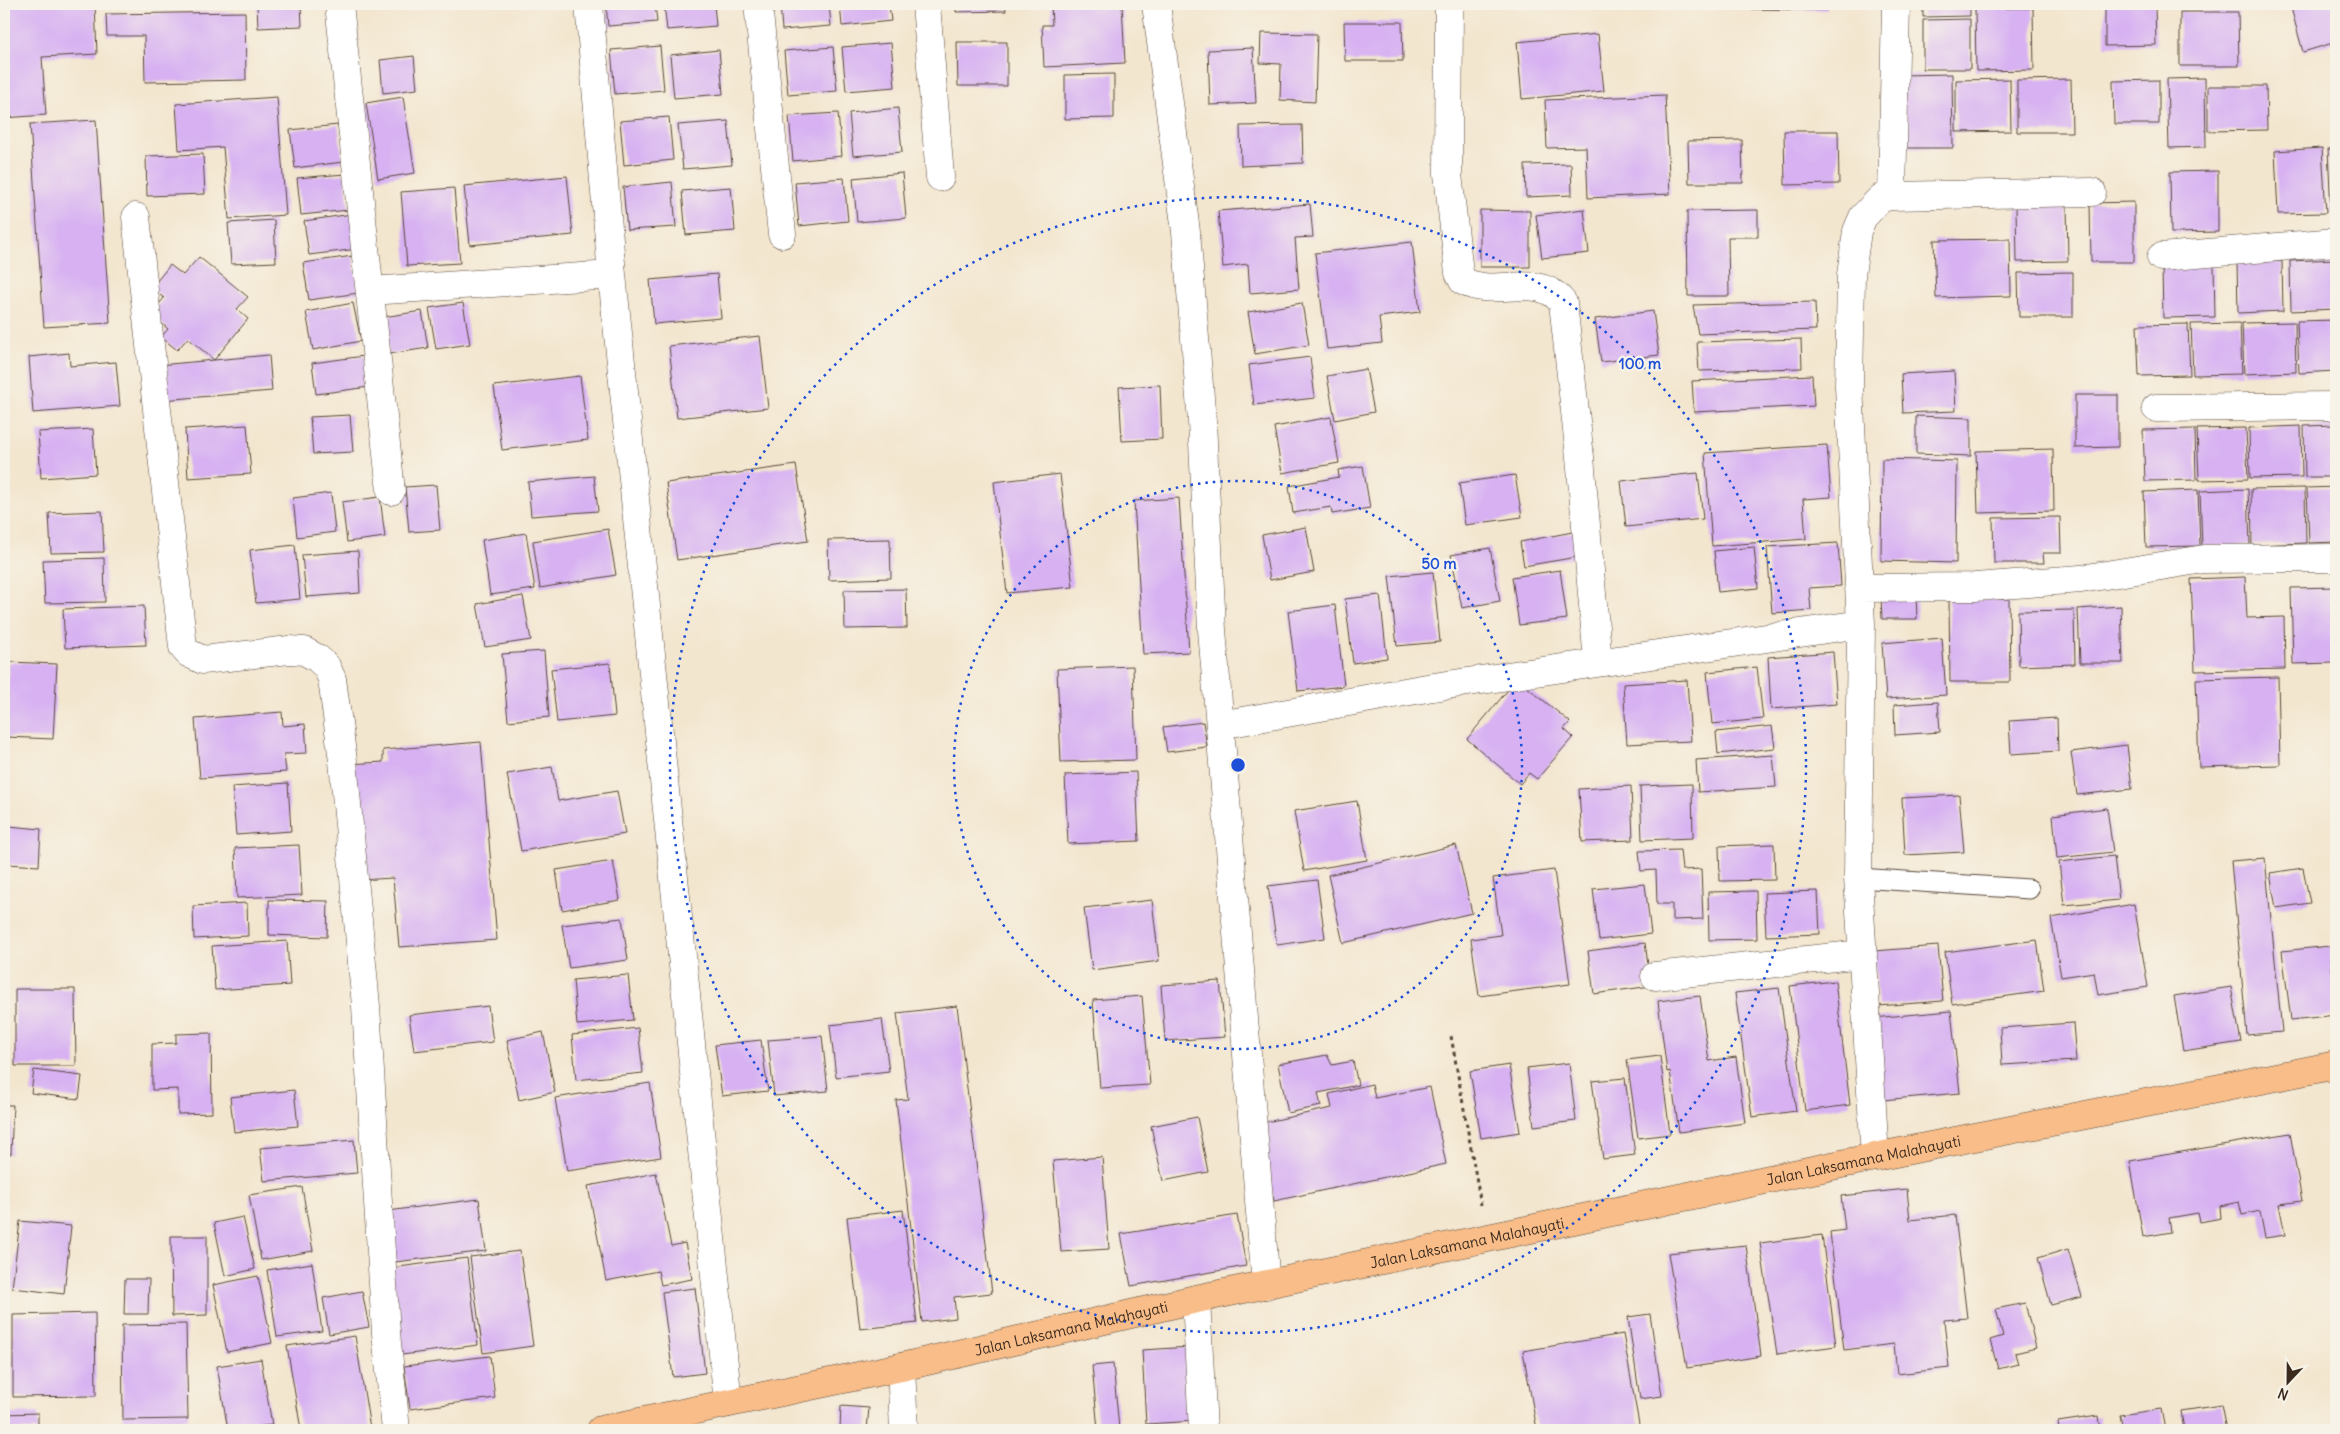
<svg xmlns="http://www.w3.org/2000/svg" width="2340" height="1434" font-family="Delius,sans-serif">
  <style>
    .building { fill: #d7b1f2 }
    .lines { fill: none; stroke-linecap: round; stroke-linejoin: round }
    .lane-casing { stroke: #574639; stroke-width: 21 }
    .street-casing { stroke: #574639; stroke-width: 29 }
    .highway-casing { stroke: #574639; stroke-width: 29 }
    .path { stroke: #574639; stroke-width: 3; stroke-dasharray: 4 4; stroke-linecap: butt }
    .lane { stroke: #fff; stroke-width: 19 }
    .street { stroke: #fff; stroke-width: 28 }
    .highway { stroke: #f8bd88; stroke-width: 28 }
    .ring { fill: none; stroke: #1d4ed8; stroke-width: 2.5; stroke-dasharray: 2.5 5 }
    .labels { text-anchor: middle; dominant-baseline: central; stroke-width: 4.5; stroke-linejoin: round; paint-order: stroke }
    .street-label { font-size: 15px; fill: #3b2a1e; stroke: #f7f3e8 }
    .centre { fill: #1d4ed8; stroke: #f7f3e8; stroke-width: 2.5 }
    .ring-label { font-size: 15px; text-anchor: middle; font-weight: bold; fill: #1d4ed8; stroke: #f7f3e8; stroke-width: 4.5; stroke-linejoin: round; paint-order: stroke }
  </style>
  <rect width="100%" height="100%" fill="#f7f3e8"/>
  <filter id="ink" filterUnits="userSpaceOnUse"><feTurbulence type="fractalNoise" baseFrequency=".02" numOctaves="2"/><feDisplacementMap in="SourceGraphic" scale="10" xChannelSelector="R" yChannelSelector="G"/><feConvolveMatrix kernelMatrix="1 2 1 2 8 2 1 2 1" color-interpolation-filters="sRGB"/></filter>
  <filter id="wash" filterUnits="userSpaceOnUse"><feTurbulence type="fractalNoise" baseFrequency=".0096" numOctaves="4" result="noise"/><feDisplacementMap in="SourceGraphic" scale="20" xChannelSelector="R" yChannelSelector="G"/><feGaussianBlur stdDeviation="1.12" result="paint"/><feColorMatrix in="noise" values="0 0 0 0 0 0 0 0 0 0 0 0 0 0 0 0 0 1.4 0 .05"/><feComposite in="paint" operator="in"/></filter>
  <g filter="url(#wash)">
    <rect width="100%" height="100%" fill="#f3e6cf"/>
    <g id="blocks">
      <path class="building" d="M4 4H95L97 54 42 57 46 115 4 118Z
        M257 4H301L302 26 258 28Z
        M606 4H655L657 22 608 26Z
        M664 4H714L716 26 667 30Z
        M780 4H829L831 26 782 30Z
        M840 4H889L891 21 842 26Z
        M956 4H1005L1006 11 956 12Z
        M1051 4H1122L1125 63 1044 67 1042 25H1052Z
        M1198 4H1250V9H1198Z
        M1747 4H1827V10L1747 9Z
        M1923 4H1970V16L1923 17Z
        M2105 4H2155L2156 45 2105 46Z
        M2290 4H2336V42L2303 52Z
        M2033 8 2034 70 1976 71 1975 9Z
        M245 12 246 80 145 82 144 36H107L106 14Z
        M2180 12H2238L2239 66H2180Z
        M1970 19V69H1923V20Z
        M1344 22H1402L1403 61H1345Z
        M1261 33 1317 34 1315 102 1280 100 1281 64 1260 63Z
        M1598 34 1604 91 1522 99 1517 42Z
        M957 42H1007V86H958Z
        M891 43 895 87 846 91 842 47Z
        M660 46 664 90 615 94 611 50Z
        M833 47 837 91 788 95 784 51Z
        M1253 48 1256 103 1210 105 1208 50Z
        M719 50 723 94 674 98 670 55Z
        M414 56 417 89 383 93 380 60Z
        M1114 74V118L1065 119V75Z
        M1952 74 1953 148H1901V75Z
        M2205 78 2206 147 2169 148 2167 79Z
        M2010 79 2011 131 1956 132V80Z
        M2071 79 2072 132H2017V80Z
        M2159 80V124H2114L2113 81Z
        M2208 86H2266L2267 130 2208 131Z
        M1665 95 1670 194 1588 198 1586 147 1547 148 1545 100Z
        M277 97 286 215 229 219 223 147 179 150 176 104Z
        M403 97 415 173 378 179 366 103Z
        M898 108 902 152 853 156 849 113Z
        M838 113 842 156 793 161 789 116Z
        M669 117 673 160 624 165 620 121Z
        M96 120 110 323 44 327 30 124Z
        M728 121 732 165 683 169 678 125Z
        M338 125 343 162 295 168 290 130Z
        M1302 125 1303 163 1241 166 1240 126Z
        M1784 131H1838L1839 184 1785 185Z
        M1742 140 1743 183H1689L1688 141Z
        M2322 148 2326 213 2278 214 2275 151Z
        M2328 149H2336V213H2331Z
        M203 154 205 194 147 196 146 156Z
        M1571 164 1572 195 1526 197 1525 165Z
        M2218 171V232L2171 233 2170 172Z
        M902 173 906 218 857 222 853 178Z
        M345 174 349 210 301 215 297 178Z
        M567 176 573 235 470 245 464 186Z
        M844 178 848 221 799 226 795 182Z
        M672 182 676 227 627 230 623 187Z
        M731 187 735 231 686 235 682 191Z
        M454 188 460 263 407 266 401 192Z
        M2134 202V262H2091L2090 203Z
        M1310 204 1313 237 1295 238 1299 289 1250 293 1248 264 1223 267 1218 211Z
        M2016 205H2067L2068 261 2017 262Z
        M1584 209 1589 253 1542 258 1536 215Z
        M1480 210 1530 211V267H1480Z
        M1758 210V237H1728L1729 296H1688L1687 211Z
        M352 214 358 249 309 255 304 221Z
        M274 220 276 262 231 264 228 223Z
        M2010 239 2011 296 1936 298 1934 240Z
        M1412 242 1420 312 1379 317 1382 343 1327 349 1315 253Z
        M353 256 359 293 309 300 303 263Z
        M199 257 248 297 237 309 248 319 214 360 188 338 177 350 161 337 168 329 151 314 164 298 151 288 170 265 183 275Z
        M2336 259V309L2291 311 2290 261Z
        M2282 261 2283 311 2238 313 2237 263Z
        M2214 266 2215 317 2163 318 2162 267Z
        M2073 272V317H2019L2018 273Z
        M717 274 721 318 654 324 650 280Z
        M1815 302 1816 330 1698 334 1693 305Z
        M353 303 361 341 313 350 306 312Z
        M463 303 470 344 436 349 429 308Z
        M1302 303 1309 345 1255 354 1248 312Z
        M422 311 428 348 389 354 383 317Z
        M1653 311 1659 355 1601 362 1595 319Z
        M2336 320V371L2299 373 2297 321Z
        M2295 322 2296 372 2244 374 2242 323Z
        M2240 323 2242 374 2193 375 2191 324Z
        M2188 324 2190 375 2139 376 2137 325Z
        M760 336 768 408 677 418 669 346Z
        M1801 339 1802 368 1699 371 1697 342Z
        M69 353 70 366 116 362 120 406 33 413 29 357Z
        M269 355 272 391 162 400 159 365Z
        M364 356 369 387 316 394 312 363Z
        M1310 357 1315 398 1254 405 1249 365Z
        M1366 369 1374 412 1335 420 1327 376Z
        M1954 371 1956 411 1903 413 1901 374Z
        M1812 375 1814 406 1694 412 1692 381Z
        M580 376 588 440 502 450 494 386Z
        M1160 385 1162 439 1122 441 1119 387Z
        M2075 395H2118V447L2075 448Z
        M350 415 353 452 313 454 310 417Z
        M1916 416 1971 418V456L1916 454Z
        M1331 417 1339 463 1282 473 1274 427Z
        M247 425 251 474 188 478 185 429Z
        M2336 425V477H2305L2304 426Z
        M2301 426 2302 477 2250 478 2249 428Z
        M2246 428 2248 479 2199 480 2197 429Z
        M93 429 96 474 41 478 38 432Z
        M2195 429 2196 480 2145 481 2143 430Z
        M1827 445 1831 497 1803 499 1806 539 1712 546 1705 453Z
        M2053 449 2054 511 1978 513 1976 451Z
        M1882 459 1957 461 1956 563 1881 561Z
        M796 465 808 541 677 560 666 483Z
        M1363 466 1370 508 1332 514 1331 507 1293 513 1289 486 1339 477 1338 470Z
        M1698 473 1703 519 1626 527 1621 481Z
        M1060 474 1073 587 1007 593 994 482Z
        M1515 475 1522 517 1465 525 1459 483Z
        M594 476 598 511 531 516 528 482Z
        M436 485 440 530 409 532 405 487Z
        M2336 487V542L2309 543 2307 488Z
        M2305 488 2306 543 2252 545 2251 489Z
        M2248 489 2250 545 2202 546 2200 491Z
        M2198 490 2200 546 2146 547 2144 492Z
        M331 493 335 532 297 537 293 498Z
        M380 497 385 537 347 542 342 502Z
        M1179 498 1189 652 1143 654 1134 501Z
        M102 511 104 552 51 553 49 513Z
        M2060 517 2061 553H2043L2044 563H1994L1993 518Z
        M1306 527 1314 572 1270 580 1262 535Z
        M608 529 616 575 540 588 533 541Z
        M1578 531 1583 556 1524 566 1520 542Z
        M526 533 535 589 490 595 482 540Z
        M890 539 891 578 829 580 828 540Z
        M1838 543 1841 586 1809 588 1811 610 1772 613 1767 547Z
        M295 545 300 599 256 603 250 550Z
        M1754 547 1758 588 1718 592 1714 551Z
        M1490 548 1500 601 1462 608 1451 555Z
        M358 551 360 593 306 597 302 555Z
        M104 558 105 602 45 603 43 560Z
        M1560 570 1567 619 1519 625 1512 577Z
        M1433 572 1440 642 1397 646 1389 576Z
        M2245 577 2247 618 2284 617 2285 669 2195 671 2191 579Z
        M2336 587V663L2293 664 2291 588Z
        M906 589 907 628 845 629 844 590Z
        M1380 595 1387 658 1353 663 1345 599Z
        M1916 595 1917 619H1882L1881 597Z
        M523 596 531 640 485 647 477 604Z
        M1949 599H2009L2010 682H1950Z
        M1335 605 1344 686 1298 691 1288 611Z
        M144 606 146 645 65 648 63 609Z
        M2121 606 2123 663H2080L2078 609Z
        M2074 610 2075 664 2019 666 2018 611Z
        M1942 638 1946 695 1886 699 1882 643Z
        M544 651 549 717 508 721 502 654Z
        M1833 652 1837 704 1771 709 1768 657Z
        M9 662 57 664 53 739 6 737Z
        M610 663 615 716 557 722 551 669Z
        M1133 666 1136 760 1061 762 1057 669Z
        M1757 667 1763 719 1712 724 1707 672Z
        M2278 677 2280 765 2199 767 2196 679Z
        M1517 679 1570 722 1564 729 1573 737 1537 779 1529 773 1520 784 1467 739Z
        M1687 680 1691 741 1627 744 1623 684Z
        M1938 702 1940 732 1895 735 1894 705Z
        M282 712 283 726 305 724 307 753 284 754 286 772 200 778 195 719Z
        M2057 718 2058 751 2011 754 2009 721Z
        M1203 722 1207 747 1167 752 1163 727Z
        M1772 726 1775 748 1718 754 1716 732Z
        M481 742 497 940 399 947 393 878 359 880 349 764 383 762V750Z
        M2127 745 2132 789 2077 795 2071 752Z
        M1773 755 1776 787 1698 792 1696 760Z
        M552 767 558 801 617 791 625 834 521 851 507 774Z
        M1136 772 1139 841 1068 844 1065 775Z
        M288 783 291 831 236 835 232 787Z
        M1692 784 1693 838 1642 840 1640 786Z
        M1631 786 1633 840 1582 842 1579 789Z
        M1959 795 1964 852 1905 855 1902 798Z
        M1357 801 1367 860 1304 871 1294 811Z
        M2107 808 2113 852 2057 858 2053 815Z
        M9 826 41 829 39 866 7 864Z
        M1774 844 1775 880 1720 881 1719 846Z
        M299 845 302 895 237 898 235 848Z
        M1456 845 1472 913 1343 943 1328 875Z
        M1680 850 1682 870 1701 869 1703 919 1672 920V904H1657L1656 870 1641 871 1639 851Z
        M2114 856 2119 900 2064 905 2059 862Z
        M2265 858 2282 1032 2247 1035 2231 861Z
        M613 861 620 900 562 910 556 870Z
        M2303 868 2310 903 2276 908 2270 873Z
        M1554 870 1570 984 1479 996 1471 939 1501 935 1493 878Z
        M1317 880 1325 938 1277 945 1268 886Z
        M1645 884 1651 934 1599 940 1593 889Z
        M1756 891 1757 939 1709 940 1708 892Z
        M1818 891 1820 934 1766 936 1764 893Z
        M269 900 328 901 327 937 269 935Z
        M1152 900 1159 961 1092 970 1084 908Z
        M247 903 248 936 194 939 193 906Z
        M2134 904 2148 987 2098 995 2094 972 2061 977 2051 918Z
        M622 918 628 960 569 968 562 925Z
        M2037 940 2044 991 1952 1004 1945 952Z
        M287 941 290 985 215 990 212 946Z
        M1645 943 1651 986 1594 994 1588 951Z
        M1938 946 1943 1001 1878 1006 1874 951Z
        M2330 946 2336 1015 2291 1020 2282 951Z
        M628 975 633 1020 577 1025 573 980Z
        M1220 981 1225 1037 1165 1041 1161 985Z
        M1835 981 1850 1105 1805 1111 1790 986Z
        M2231 987 2241 1042 2183 1051 2174 996Z
        M1779 988 1796 1111 1752 1117 1735 993Z
        M15 989H75L76 1066H15Z
        M1142 996 1150 1085 1100 1088 1093 1000Z
        M1700 996 1709 1061 1736 1057 1745 1123 1679 1132 1670 1071 1667 1072 1658 1001Z
        M488 1006 493 1042 414 1051 409 1015Z
        M957 1006 992 1293 954 1297 956 1318 922 1322 896 1100 908 1099 897 1013Z
        M1951 1011 1960 1093 1882 1100 1873 1018Z
        M882 1019 889 1071 836 1077 830 1025Z
        M2073 1023 2076 1061 2002 1065 2000 1028Z
        M638 1028 643 1073 576 1080 572 1035Z
        M543 1032 555 1092 519 1100 507 1040Z
        M211 1033 212 1113 178 1114V1089L152 1090V1044L176 1043V1034Z
        M822 1036 828 1091 774 1096 768 1040Z
        M761 1040 768 1091 722 1096 715 1045Z
        M1327 1055 1332 1065 1353 1061 1358 1085 1318 1093 1321 1106 1288 1113 1278 1064Z
        M1660 1056 1670 1134 1638 1138 1627 1060Z
        M1569 1063 1576 1121 1534 1126 1527 1068Z
        M1509 1065 1520 1132 1481 1138 1470 1071Z
        M34 1070 82 1076 79 1099 31 1093Z
        M1625 1078 1635 1155 1603 1159 1592 1081Z
        M650 1083 661 1157 567 1171 555 1098Z
        M1372 1084 1375 1098 1430 1087 1446 1164 1274 1201 1257 1124 1332 1108 1329 1094Z
        M294 1090 298 1126 234 1132 230 1097Z
        M4 1105H13L11 1154H4Z
        M1197 1117 1208 1172 1163 1181 1151 1126Z
        M2290 1133 2302 1201 2279 1204 2285 1235 2265 1238 2260 1211 2242 1215 2239 1202 2220 1206 2221 1218 2200 1222 2198 1213 2169 1218 2171 1232 2143 1237 2130 1161Z
        M354 1140 357 1173 264 1181 260 1148Z
        M1102 1157 1109 1249 1061 1252 1053 1161Z
        M656 1173 671 1246 685 1243 692 1279 661 1285 658 1271 606 1281 588 1186Z
        M302 1187 313 1251 261 1260 249 1195Z
        M1907 1189 1910 1220 1955 1215 1967 1318 1944 1320 1949 1368 1897 1374 1894 1344 1844 1350 1830 1232 1845 1230 1841 1196Z
        M479 1199 486 1251 395 1262 388 1211Z
        M903 1210 917 1323 860 1329 847 1217Z
        M1237 1215 1246 1266 1131 1286 1121 1234Z
        M243 1217 255 1269 225 1276 214 1223Z
        M20 1221 71 1226 64 1294 12 1288Z
        M1822 1235 1836 1346 1777 1354 1760 1243Z
        M171 1236H207V1315L172 1316Z
        M1746 1245 1761 1356 1687 1368 1668 1253Z
        M2068 1249 2082 1297 2051 1305 2038 1258Z
        M520 1251 533 1346 483 1353 470 1257Z
        M467 1258 478 1345 402 1355 391 1268Z
        M312 1263 322 1331 277 1337 267 1270Z
        M258 1276 272 1343 227 1352 213 1285Z
        M125 1279H149L148 1314H124Z
        M695 1288 705 1373 673 1377 662 1292Z
        M362 1291 369 1327 329 1334 323 1298Z
        M2025 1303 2036 1348 2015 1353 2018 1364 1998 1369 1990 1340 2003 1336 1996 1309Z
        M95 1313 96 1396 13 1397V1315Z
        M1650 1314 1662 1396 1640 1399 1628 1317Z
        M186 1324 188 1419 123 1420 122 1325Z
        M1623 1334 1640 1430H1537L1523 1351Z
        M355 1336 370 1428 354 1430H301L287 1346Z
        M1191 1347 1196 1421 1146 1424 1142 1350Z
        M490 1356 495 1398 410 1409 404 1366Z
        M261 1359 272 1425 228 1430 217 1366Z
        M1113 1364 1119 1429 1098 1430 1092 1366Z
        M2221 1405 2226 1430H2184L2181 1411Z
        M841 1406 869 1408 867 1430H840Z
        M2161 1409 2165 1430H2123L2120 1415Z
        M38 1413V1430H4V1414Z
        M2098 1416 2100 1430H2059L2058 1422Z"/>
    </g>
  </g>
  <g filter="url(#ink)">
    <use href="#blocks" fill-opacity="0" stroke="#574639" stroke-width="1"/>
    <g class="lines">
      <defs>
        <path id="lane" d="M1858 878 2029 889"/>
        <path id="street" d="M339 4 391 491
          M589 4 612 275 728 1403
          M758 4 782 234
          M926 4 940 177
          M1156 4 1186 232 1202 421 1212 630 1266 1285
          M1449 4 1448 174 1459 273 1463 281C1495 299 1538 270 1563 303L1580 457 1598 662
          M1892 196 2092 192
          M136 217 183 647 188 653 203 660 289 650 304 651 317 658 326 666 332 679 343 761 366 1006 386 1333 396 1430
          M2161 257 2336 242
          M370 291 612 275
          M2156 408 2336 406
          M1860 588 1975 587 2081 579 2204 559 2336 558
          M1220 725 1427 688 1861 624
          M1655 976 1863 954
          M1875 1157 1858 878 1861 624 1849 386 1851 275 1857 231 1863 217 1881 198 1892 196 1896 4
          M1196 1299 1203 1430
          M901 1367 904 1430"/>
        <g id="highway">
          <path id="s1" d="M601 1430 901 1367 1196 1299 1875 1157 2336 1065"/>
        </g>
      </defs>
      <use href="#lane" class="lane-casing"/>
      <use href="#street" class="street-casing"/>
      <use href="#highway" class="highway-casing"/>
      <path class="path" d="M1451 1036 1481 1205"/>
      <use href="#lane" class="lane"/>
      <use href="#street" class="street"/>
      <use href="#highway" class="highway"/>
    </g>
  </g>
  <g class="ring">
    <circle cx="1238" cy="765" r="284"/>
    <circle cx="1238" cy="765" r="568"/>
  </g>
  <g class="labels">
    <g class="street-label">
      <text stroke="none"><textPath href="#s1" startOffset="1291">Jalan Laksamana Malahayati</textPath></text>
      <text stroke="none"><textPath href="#s1" startOffset="886">Jalan Laksamana Malahayati</textPath></text>
      <text stroke="none"><textPath href="#s1" startOffset="481">Jalan Laksamana Malahayati</textPath></text>
    </g>
  </g>
  <circle cx="1238" cy="765" r="8" class="centre"/>
  <g class="ring-label">
    <text x="1640" y="369">100 m</text>
    <text x="1439" y="569">50 m</text>
  </g>
  <rect width="2340" height="1434" fill="none" stroke="#f7f3e8" stroke-width="20"/>
  <g transform="translate(2288 1382) rotate(202)" stroke="#f7f3e8" stroke-width="4" paint-order="stroke">
  <path d="M0-4L9 19L0 12L-9 19Z" fill="#3b2a1e"/>
  <text y="-8" font-size="14" font-weight="bold" text-anchor="middle" fill="#3b2a1e">N</text>
  </g>
</svg>
